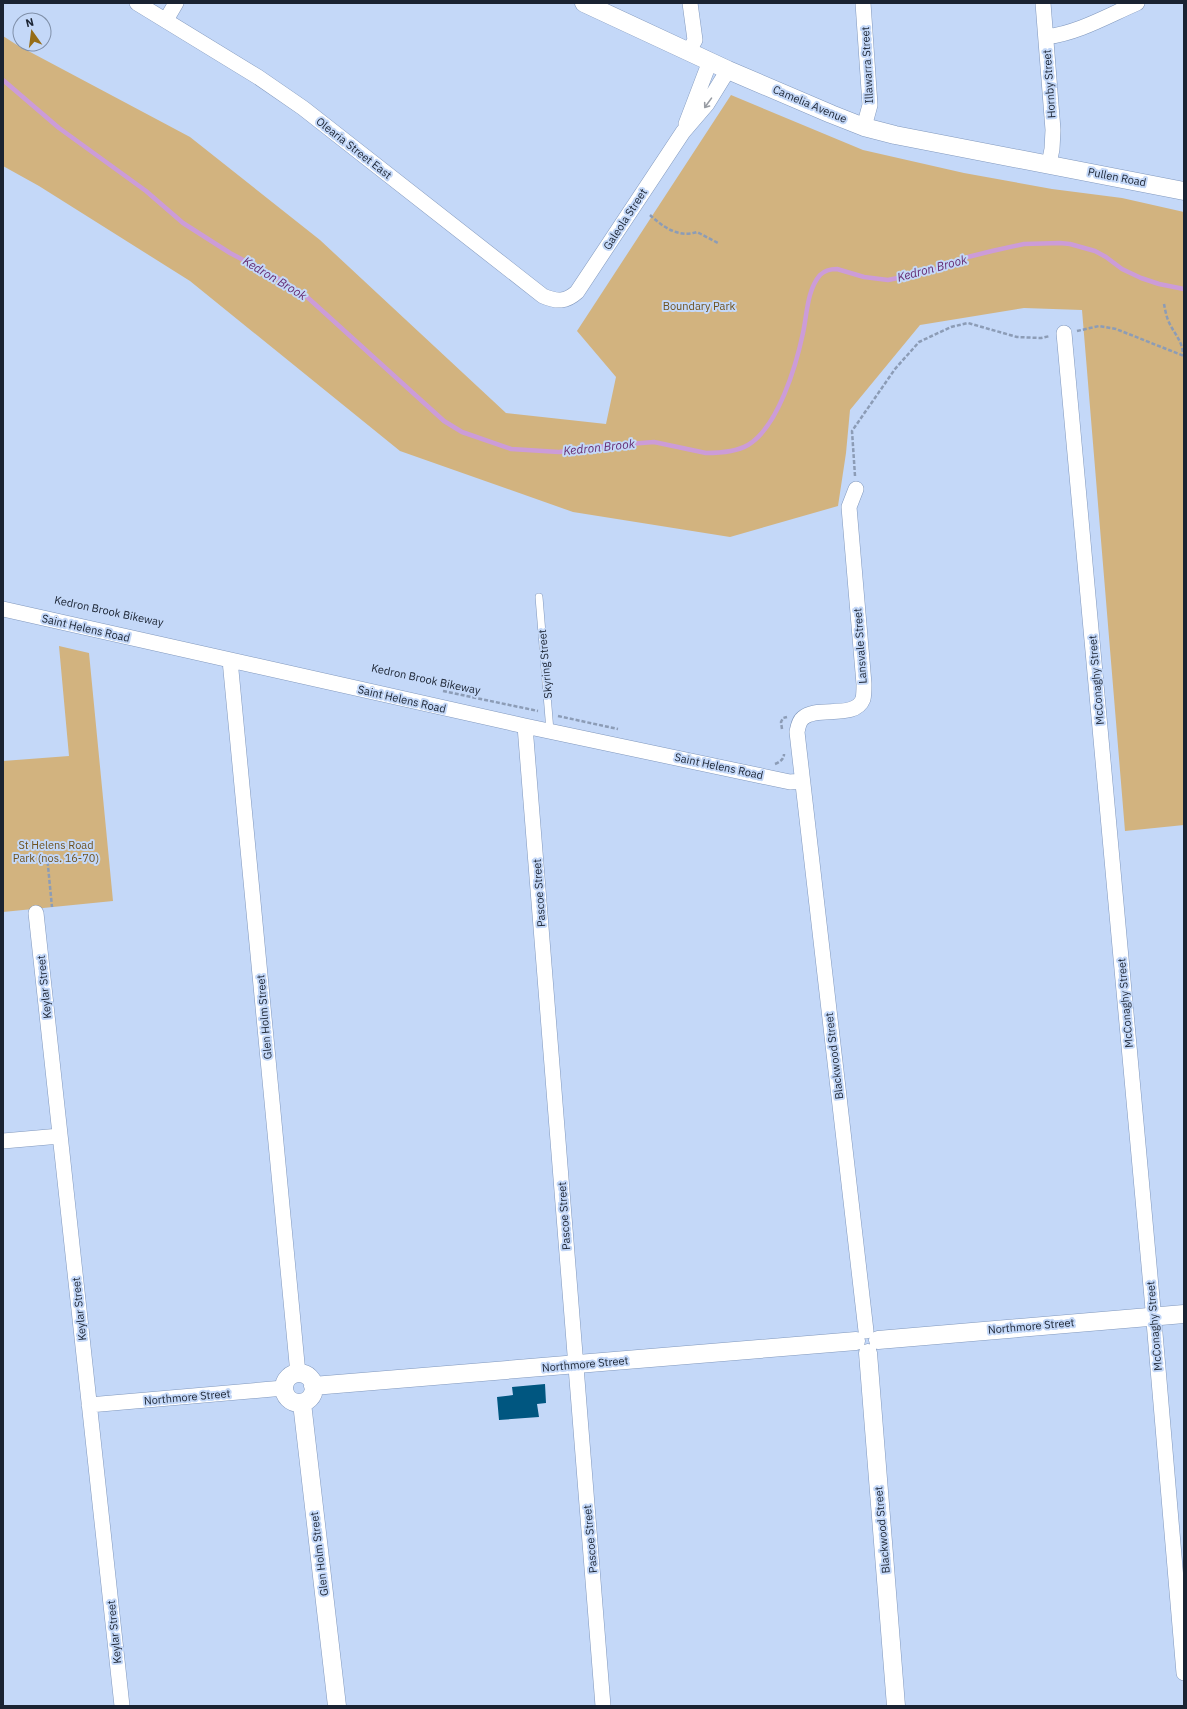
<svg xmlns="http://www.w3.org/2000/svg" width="1187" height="1709" font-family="'IBM Plex Sans',sans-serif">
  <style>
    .green { fill: #d2b37f }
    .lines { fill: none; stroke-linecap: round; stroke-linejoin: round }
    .stream { stroke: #cc9cd8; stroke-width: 4.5 }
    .building { fill: #005680 }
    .service-casing { stroke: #8198bd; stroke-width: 8 }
    .minor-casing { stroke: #8198bd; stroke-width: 16 }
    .tertiary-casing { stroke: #8198bd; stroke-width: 19 }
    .path { stroke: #8c9cb6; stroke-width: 2.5; stroke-dasharray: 4 2; stroke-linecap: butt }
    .service { stroke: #fff; stroke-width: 7 }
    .minor { stroke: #fff; stroke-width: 15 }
    .tertiary { stroke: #fff; stroke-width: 18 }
    .oneway { stroke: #989ca3 }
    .labels { text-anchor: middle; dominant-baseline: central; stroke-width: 4; stroke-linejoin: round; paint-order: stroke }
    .street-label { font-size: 11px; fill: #1a2332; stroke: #c4d8f8 }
    .park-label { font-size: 11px; fill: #6e521f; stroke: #c4d8f8 }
    .water-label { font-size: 12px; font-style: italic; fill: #652b72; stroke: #c4d8f8 }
  </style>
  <rect width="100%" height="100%" fill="#c4d8f8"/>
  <path class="green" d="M3 36 17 45 190 137 320 240 506 413 606 424 616 377 577 331 731 95 863 150 964 173 1052 189 1122 198 1184 212V825L1125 831 1082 310 1024 308 920 325 850 410 846 453 838 506 730 537 573 512 400 451 190 281 39 186 3 166Z
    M59 646 89 653 113 901 3 912V761L69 756Z"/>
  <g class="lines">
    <path class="stream" d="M3 80 59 128 146 191 183 223 230 253 281 280 306 296 444 421 462 432 511 449 559 452 605 446 654 442 706 453C719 453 736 452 748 445 778 427 796 366 803 333 807 315 807 290 820 275 825 270 830 269 837 269L864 277 888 280 932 271 968 257 992 251 1024 244 1060 243 1070 244 1095 251 1106 257 1122 269 1141 278 1159 284 1184 289"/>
  </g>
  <path class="building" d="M545 1384 546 1403 537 1404 539 1417 499 1420 497 1397 513 1395 512 1387Z"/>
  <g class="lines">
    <defs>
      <path id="service" d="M539 597 550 731"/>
      <path id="minor" d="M137 3 258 77 303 108 543 296C557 302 566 302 577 292L683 132 707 104 728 70
        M863 3 870 105 864 127
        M1043 3 1053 130 1052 149 1049 164
        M166 20 176 3
        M1046 37C1078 33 1107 16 1137 3
        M689 51 695 40 690 3
        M686 124 710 61
        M1064 333 1152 1298 1184 1673
        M856 489 849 507 864 684C864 689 864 695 863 699 855 720 816 705 803 718 799 721 798 727 797 732L866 1331
        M3 609 525 726 790 782 802 781
        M230 660 298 1374
        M525 726 603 1706
        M36 913 122 1706
        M3 1141 60 1136
        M89 1405 284 1388"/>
      <path id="tertiary" d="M584 3 728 70 831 114 864 127 895 135 1184 191
        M878 1340 1184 1314
        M868 1353 896 1706
        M284 1388a15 15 0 1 1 30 0a15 15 0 1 1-30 0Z
        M313 1386 856 1341
        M302 1403 337 1706"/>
    </defs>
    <use href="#service" class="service-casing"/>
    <use href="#minor" class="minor-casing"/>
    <use href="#tertiary" class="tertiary-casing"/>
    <path class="path" d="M650 215C663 227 678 238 697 232L718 243
      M1164 304C1165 309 1166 315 1168 320 1173 333 1183 340 1183 356
      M1077 331 1099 326 1116 329 1184 356
      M855 476 852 431 895 369 919 342 951 327 968 323 1017 337 1041 338 1050 336
      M443 691 538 711
      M558 716 618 729
      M782 729 781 722 783 718 787 717
      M775 764C780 762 784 759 784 754
      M47 856 52 907"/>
    <use href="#service" class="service"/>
    <use href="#minor" class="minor"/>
    <use href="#tertiary" class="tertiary"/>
  </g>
  <defs><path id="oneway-shaft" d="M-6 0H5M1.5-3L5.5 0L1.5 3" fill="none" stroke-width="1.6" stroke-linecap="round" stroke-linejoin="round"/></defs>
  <use class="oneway" href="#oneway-shaft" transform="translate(708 103) rotate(126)"/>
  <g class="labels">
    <g class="street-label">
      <text transform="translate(867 65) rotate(-93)">Illawarra Street</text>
      <text transform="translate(1049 84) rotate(-94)">Hornby Street</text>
      <text transform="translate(810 104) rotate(23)">Camelia Avenue</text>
      <text transform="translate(354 148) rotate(38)">Olearia Street East</text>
      <text transform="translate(1117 177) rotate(11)">Pullen Road</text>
      <text transform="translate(625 219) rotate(-57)">Galeola Street</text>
      <text transform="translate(109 611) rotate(12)">Kedron Brook Bikeway</text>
      <text transform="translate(86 628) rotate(13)">Saint Helens Road</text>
      <text transform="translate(860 646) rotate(-94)">Lansvale Street</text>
      <text transform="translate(545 664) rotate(-95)">Skyring Street</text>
      <text transform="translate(426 679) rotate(12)">Kedron Brook Bikeway</text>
      <text transform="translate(1096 680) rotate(-95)">McConaghy Street</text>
      <text transform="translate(402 699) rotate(13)">Saint Helens Road</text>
      <text transform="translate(719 766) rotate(12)">Saint Helens Road</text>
      <text transform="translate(539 893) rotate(-94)">Pascoe Street</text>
      <text transform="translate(44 987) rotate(-96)">Keylar Street</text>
      <text transform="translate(1125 1003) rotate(-95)">McConaghy Street</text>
      <text transform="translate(264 1017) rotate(-95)">Glen Holm Street</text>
      <text transform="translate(834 1056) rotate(-97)">Blackwood Street</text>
      <text transform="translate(564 1216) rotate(-94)">Pascoe Street</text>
      <text transform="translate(79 1309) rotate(-96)">Keylar Street</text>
      <text transform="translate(1031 1326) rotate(-5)">Northmore Street</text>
      <text transform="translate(1154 1326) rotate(-95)">McConaghy Street</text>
      <text transform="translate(585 1364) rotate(-5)">Northmore Street</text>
      <text transform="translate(187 1397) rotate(-5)">Northmore Street</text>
      <text transform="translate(882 1530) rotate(-95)">Blackwood Street</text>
      <text transform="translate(590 1539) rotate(-95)">Pascoe Street</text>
      <text transform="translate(319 1554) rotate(-97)">Glen Holm Street</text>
      <text transform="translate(114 1632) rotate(-96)">Keylar Street</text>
    </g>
    <g class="park-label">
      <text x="699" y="306">Boundary Park</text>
      <text x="56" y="845">St Helens Road<tspan x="56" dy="13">Park (nos. 16-70)</tspan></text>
    </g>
    <g class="water-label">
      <text transform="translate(932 268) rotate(-15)">Kedron Brook</text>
      <text transform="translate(275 278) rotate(31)">Kedron Brook</text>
      <text transform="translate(599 447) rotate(-6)">Kedron Brook</text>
    </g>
  </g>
  <rect width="1187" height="1709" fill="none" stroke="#1a2332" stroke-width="8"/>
  <g transform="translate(32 32) rotate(346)"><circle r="19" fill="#c4d8f8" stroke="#8090a9"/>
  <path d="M0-3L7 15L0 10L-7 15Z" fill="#966d18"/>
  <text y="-6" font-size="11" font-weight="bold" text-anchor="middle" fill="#1a2332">N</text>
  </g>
</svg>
